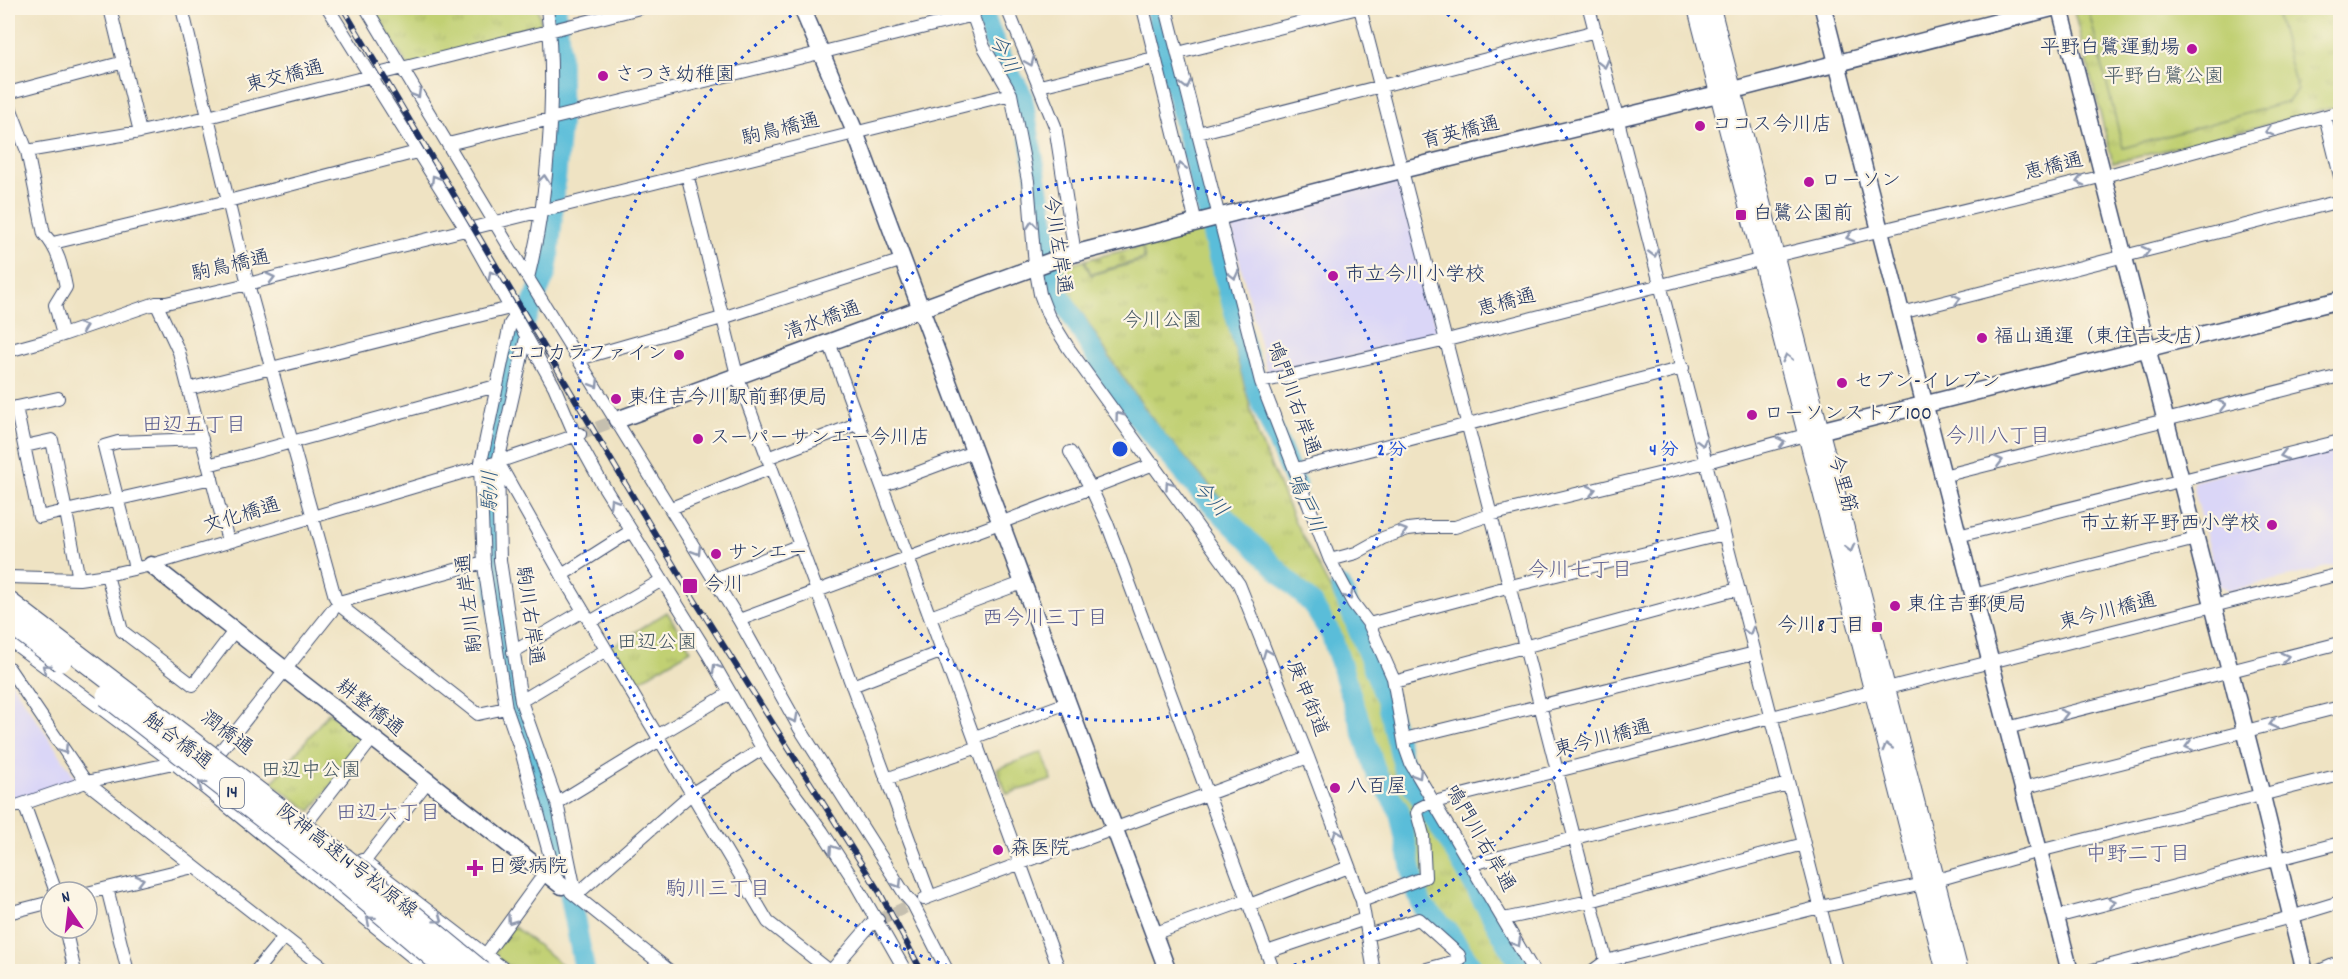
<svg xmlns="http://www.w3.org/2000/svg" width="2348" height="979" font-family="Dekko,'Klee One',sans-serif">
  <style>
    .built { fill: #dad6f7 }
    .grass { fill: url(#grass-tufts); stroke: #6e8068; stroke-width: 1.5 }
    .cemetery { fill: url(#cemetery-stones); stroke: #6e8068; stroke-width: 1.5 }
    .pitch { fill: #c1d073; stroke: #6e8068; stroke-width: 1.5 }
    .lines { fill: none; stroke-linecap: round; stroke-linejoin: round }
    .river { stroke: #5abdd9; stroke-width: 21 }
    .street-tunnel { stroke: #c5bfaf; stroke-width: 12; stroke-dasharray: 12 6; stroke-linecap: butt }
    .street-casing { stroke: #3b4a6d; stroke-width: 14 }
    .secondary-casing { stroke: #3b4a6d; stroke-width: 19 }
    .primary-casing { stroke: #3b4a6d; stroke-width: 20 }
    .street { stroke: #fff; stroke-width: 12 }
    .secondary { stroke: #fff; stroke-width: 16 }
    .primary { stroke: #fff; stroke-width: 18 }
    .rail-casing { stroke: #1b2f5e; stroke-width: 6 }
    .rail { stroke: #fcf5e5; stroke-width: 4; stroke-dasharray: 11; stroke-linecap: butt }
    .highway-bridge-casing { stroke: #3b4a6d; stroke-width: 23; stroke-linecap: butt }
    .highway-bridge { stroke: #fff; stroke-width: 21 }
    .oneway { stroke: #8d97ae }
    .ring { fill: none; stroke: #1d4ed8; stroke-width: 3; stroke-dasharray: 3 6 }
    .poi-dot { fill: #b5179e; stroke: #fcf5e5; stroke-width: 2 }
    .labels { text-anchor: middle; dominant-baseline: central; stroke-width: 4.5; stroke-linejoin: round; paint-order: stroke }
    .shield { fill: #fcf5e5; stroke: #5e6a86; stroke-width: 1.5 }
    .shield-label { font-size: 18px; font-weight: bold; fill: #1b2f5e }
    .poi-label { font-size: 20px; fill: #1b2f5e; stroke: #fcf5e5; text-anchor: start }
    .street-label { font-size: 20px; fill: #1b2f5e; stroke: #fcf5e5 }
    .park-label { font-size: 20px; fill: #445763; stroke: #fcf5e5 }
    .water-label { font-size: 21px; font-style: italic; fill: #2e5a83; stroke: #fcf5e5 }
    .neighbourhood-label { font-size: 21px; fill: #595c8f; stroke: #fcf5e5 }
    .centre { fill: #1d4ed8; stroke: #fcf5e5; stroke-width: 3 }
    .ring-label { font-size: 18px; text-anchor: middle; font-weight: bold; fill: #1d4ed8; stroke: #fcf5e5; stroke-width: 4.5; stroke-linejoin: round; paint-order: stroke }
  </style>
  <defs>
    <pattern id="grass-tufts" width="24" height="20" patternUnits="userSpaceOnUse" patternTransform="scale(1.5)"><rect width="24" height="20" fill="#c1d073"/><path d="M3 7l-1-3M5 7V3M7 7l1-3M15 17l-1-3M17 17v-4M19 17l1-3" fill="none" stroke="#a5b366"/></pattern>
    <pattern id="cemetery-stones" width="16" height="16" patternUnits="userSpaceOnUse" patternTransform="scale(1.5)"><rect width="16" height="16" fill="#c1d073"/><path d="M2 7V4a2 2 0 0 1 4 0v3zM10 15v-3a2 2 0 0 1 4 0v3z" fill="#a5b366"/></pattern>
  </defs>
  <rect width="100%" height="100%" fill="#fcf5e5"/>
  <filter id="ink" filterUnits="userSpaceOnUse"><feTurbulence type="fractalNoise" baseFrequency=".0167" numOctaves="2"/><feDisplacementMap in="SourceGraphic" scale="12" xChannelSelector="R" yChannelSelector="G"/><feConvolveMatrix kernelMatrix="1 2 1 2 8 2 1 2 1" color-interpolation-filters="sRGB"/></filter>
  <filter id="wash" filterUnits="userSpaceOnUse"><feTurbulence type="fractalNoise" baseFrequency=".008" numOctaves="4" result="noise"/><feDisplacementMap in="SourceGraphic" scale="24" xChannelSelector="R" yChannelSelector="G"/><feGaussianBlur stdDeviation="1.35" result="paint"/><feColorMatrix in="noise" values="0 0 0 0 0 0 0 0 0 0 0 0 0 0 0 0 0 1.4 0 .05"/><feComposite in="paint" operator="in"/></filter>
  <g filter="url(#wash)">
    <rect width="100%" height="100%" fill="#efe3c3"/>
    <path class="built" d="M1398 177 1437 330 1435 335 1271 377 1267 373 1230 222Z
      M2340 443V564L2230 591 2219 585 2193 485 2195 481Z
      M8 677 75 777 74 781 8 803Z"/>
    <path class="grass" d="M373 8H538L542 29 409 68Z
      M2073 8H2340V106L2113 163Z
      M1203 231 1258 436 1294 520 1356 638 1381 698 1390 736 1424 813 1519 971H1482L1470 949 1423 891 1403 806 1379 765 1355 687 1327 618 1158 427 1114 364 1070 294 1058 266 1084 261 1091 275 1145 260 1142 245Z
      M667 612 691 650 634 684 611 647Z
      M329 712 363 738 364 743 311 811 272 783Z
      M1042 752 1052 780 1007 794 997 769Z
      M513 926 570 971H516L492 954Z"/>
    <path class="cemetery" d="M1142 246 1144 259 1091 274 1085 260Z"/>
    <path class="pitch" d="M2088 8H2275L2297 90 2288 102 2123 148Z"/>
    <g class="lines">
      <path class="river" d="M556 8 560 53 561 117 549 254 546 273 517 340 507 389 497 421 492 452 491 477 492 563 512 705 533 753 567 879 585 972
        M982 8C991 39 1005 67 1022 95L1055 282 1059 294 1104 370 1141 422 1202 494 1312 604 1331 634 1377 775 1399 810 1416 890 1423 907 1447 930 1476 972
        M1155 8 1216 248 1260 399 1297 488
        M1341 587 1386 699 1406 776 1448 840 1524 972"/>
    </g>
  </g>
  <g filter="url(#ink)">
    <g class="lines">
      <path class="street-tunnel" d="M580 434 617 420
        M878 920 913 904"/>
      <defs>
        <path id="street" d="M110 8 140 132
          M182 8 248 284 335 597 343 608 478 714 506 708
          M328 8 466 229 554 386 575 435 601 482 708 654 766 755 822 831 853 879 906 972
          M366 8 528 278 739 620 800 729 906 896 913 904 948 972
          M970 8 984 47 1011 94 1028 181 1035 266 1040 294 1048 315 1069 349 1239 584 1308 757 1362 901 1374 972
          M1007 8 1055 126 1075 254
          M1143 8 1196 223
          M1166 8 1261 382 1330 560 1353 603 1369 624 1393 678 1405 747 1411 764 1534 972
          M1360 8 1609 972
          M1589 8 1837 972
          M1178 53 1358 8
          M1040 86 1154 58
          M8 93 124 62
          M8 102 27 151 44 234C58 249 62 267 66 287L55 305 63 335
          M2325 116 2340 176
          M1198 133 1596 31
          M448 144 974 15
          M27 151 140 132 208 117 640 8
          M687 174 737 375 930 896
          M53 243 228 201 417 152
          M1775 256 2104 176 2340 112
          M528 278C548 198 557 90 547 8
          M156 303 179 352 228 541
          M1901 313 2340 201
          M515 317 510 324 480 467 484 566 506 708 521 751 557 882
          M526 338 498 462 500 560 521 701 557 803 576 895
          M829 342 1060 972
          M8 351 48 340 156 303H166L248 284 1011 94
          M579 359 722 318 903 260
          M1261 382 1447 340 1763 259
          M188 389 510 308
          M16 407 39 517 212 478
          M8 409 58 398
          M25 446 52 440 79 579
          M1070 452 1091 488 1107 523 1274 972
          M767 458 859 423
          M498 462 563 577 768 922 830 971
          M208 465 496 386
          M1296 469 1683 368
          M1943 476 2340 376
          M882 486 973 452
          M671 508 771 468
          M1958 536 2340 441
          M1330 560 1356 553 1383 538 1408 529 1426 527H1455L1490 515 1707 462 1813 433
          M135 568 104 446 118 442 202 439
          M107 575 122 631 193 685 235 630
          M562 575 631 531
          M8 577 79 579 107 575 151 565 498 462 580 434
          M714 579 800 545
          M1973 595 2196 539
          M930 617 1022 583
          M739 620 1000 523 1154 464
          M590 622 662 580
          M1369 624 1511 586 1724 534
          M8 639 174 763 431 972
          M513 652 583 611
          M8 667 86 782 329 972
          M1394 682 1738 589
          M852 686 943 651
          M521 701 606 650
          M2007 728 2340 643
          M657 736 730 693
          M975 737 1067 703
          M1404 739 1755 653
          M886 779 978 747
          M2022 788 2340 707
          M557 803 660 740
          M24 804 56 892
          M8 809 86 782 219 753 339 602 484 562
          M309 820 373 738
          M362 860 508 972
          M364 862 428 781
          M1472 864 1788 784
          M107 888 128 972
          M571 892 671 972
          M87 893 193 867
          M576 895 691 794 762 749
          M924 899 1308 757
          M1362 901 1425 877 1423 835 1417 813 1420 808 1430 803 2340 574
          M1249 905 1349 867
          M8 913 51 902
          M2056 917 2340 843
          M1503 919 1590 901 1804 844
          M65 928 75 972
          M1153 934 1247 900
          M1368 935 1419 919 1459 955 1460 960 1416 972
          M1267 952 1365 919
          M481 961 545 873
          M255 972 284 937
          M830 972 872 923 878 920
          M1591 972 1606 961 1820 907 1923 884 2039 851 2340 775
          M2085 972 2291 917 2340 902
          M2317 972 2340 962"/>
        <path id="secondary" d="M802 8 855 132 1168 972
          M1823 8 2070 972
          M2060 8 2262 796 2305 972
          M617 420 1065 256 1401 170 1718 94 2052 8
          M1819 431 2340 300
          M151 565 562 886"/>
        <path id="primary" d="M1697 8C1779 329 1861 650 1946 972
          M1711 8 1959 972"/>
      </defs>
      <use href="#street" class="street-casing"/>
      <use href="#secondary" class="secondary-casing"/>
      <use href="#primary" class="primary-casing"/>
      <use href="#street" class="street"/>
      <use href="#secondary" class="secondary"/>
      <use href="#primary" class="primary"/>
      <defs>
        <path id="rail" d="M343 8 689 591 880 893 922 972"/>
      </defs>
      <use href="#rail" class="rail-casing"/>
      <use href="#rail" class="rail"/>
      <defs>
        <path id="highway-bridge" d="M8 602 345 859 482 972
          M8 621 61 661
          M107 696 334 873 451 972"/>
      </defs>
      <use href="#highway-bridge" class="highway-bridge-casing"/>
      <use href="#highway-bridge" class="highway-bridge"/>
    </g>
    <defs><path id="oneway-chevron" d="M-2-3.5L2.5 0L-2 3.5" fill="none" stroke-width="1.6" stroke-linecap="round" stroke-linejoin="round" transform="scale(1.5)"/></defs>
    <g class="oneway">
      <use href="#oneway-chevron" transform="translate(1030 62) rotate(67)"/>
      <use href="#oneway-chevron" transform="translate(1604 64) rotate(76)"/>
      <use href="#oneway-chevron" transform="translate(1186 85) rotate(76)"/>
      <use href="#oneway-chevron" transform="translate(417 94) rotate(59)"/>
      <use href="#oneway-chevron" transform="translate(2269 131) rotate(165)"/>
      <use href="#oneway-chevron" transform="translate(1181 167) rotate(-104)"/>
      <use href="#oneway-chevron" transform="translate(435 179) rotate(-122)"/>
      <use href="#oneway-chevron" transform="translate(544 179) rotate(-85)"/>
      <use href="#oneway-chevron" transform="translate(2080 181) rotate(166)"/>
      <use href="#oneway-chevron" transform="translate(1032 225) rotate(-95)"/>
      <use href="#oneway-chevron" transform="translate(1850 237) rotate(166)"/>
      <use href="#oneway-chevron" transform="translate(2146 251) rotate(-14)"/>
      <use href="#oneway-chevron" transform="translate(1654 253) rotate(75)"/>
      <use href="#oneway-chevron" transform="translate(492 275) rotate(-119)"/>
      <use href="#oneway-chevron" transform="translate(1234 275) rotate(76)"/>
      <use href="#oneway-chevron" transform="translate(271 278) rotate(-14)"/>
      <use href="#oneway-chevron" transform="translate(1957 299) rotate(-14)"/>
      <use href="#oneway-chevron" transform="translate(83 327) rotate(-21)"/>
      <use href="#oneway-chevron" transform="translate(1787 358) rotate(-104)"/>
      <use href="#oneway-chevron" transform="translate(595 384) rotate(58)"/>
      <use href="#oneway-chevron" transform="translate(2222 405) rotate(-14)"/>
      <use href="#oneway-chevron" transform="translate(1119 416) rotate(-127)"/>
      <use href="#oneway-chevron" transform="translate(1702 442) rotate(76)"/>
      <use href="#oneway-chevron" transform="translate(1781 442) rotate(-15)"/>
      <use href="#oneway-chevron" transform="translate(2284 455) rotate(166)"/>
      <use href="#oneway-chevron" transform="translate(1999 461) rotate(-14)"/>
      <use href="#oneway-chevron" transform="translate(1169 485) rotate(-125)"/>
      <use href="#oneway-chevron" transform="translate(1592 490) rotate(-14)"/>
      <use href="#oneway-chevron" transform="translate(613 502) rotate(-122)"/>
      <use href="#oneway-chevron" transform="translate(1403 531) rotate(-16)"/>
      <use href="#oneway-chevron" transform="translate(1850 548) rotate(76)"/>
      <use href="#oneway-chevron" transform="translate(697 551) rotate(59)"/>
      <use href="#oneway-chevron" transform="translate(1349 596) rotate(61)"/>
      <use href="#oneway-chevron" transform="translate(1749 631) rotate(75)"/>
      <use href="#oneway-chevron" transform="translate(1267 653) rotate(-112)"/>
      <use href="#oneway-chevron" transform="translate(2285 657) rotate(-14)"/>
      <use href="#oneway-chevron" transform="translate(46 668) rotate(-143)"/>
      <use href="#oneway-chevron" transform="translate(716 668) rotate(-120)"/>
      <use href="#oneway-chevron" transform="translate(2064 714) rotate(-14)"/>
      <use href="#oneway-chevron" transform="translate(794 719) rotate(61)"/>
      <use href="#oneway-chevron" transform="translate(2273 724) rotate(165)"/>
      <use href="#oneway-chevron" transform="translate(2189 746) rotate(166)"/>
      <use href="#oneway-chevron" transform="translate(1887 747) rotate(-105)"/>
      <use href="#oneway-chevron" transform="translate(64 750) rotate(56)"/>
      <use href="#oneway-chevron" transform="translate(1418 775) rotate(58)"/>
      <use href="#oneway-chevron" transform="translate(202 785) rotate(-141)"/>
      <use href="#oneway-chevron" transform="translate(1337 834) rotate(-111)"/>
      <use href="#oneway-chevron" transform="translate(833 849) rotate(-124)"/>
      <use href="#oneway-chevron" transform="translate(140 880) rotate(-14)"/>
      <use href="#oneway-chevron" transform="translate(898 884) rotate(58)"/>
      <use href="#oneway-chevron" transform="translate(2112 902) rotate(-15)"/>
      <use href="#oneway-chevron" transform="translate(439 919) rotate(37)"/>
      <use href="#oneway-chevron" transform="translate(370 920) rotate(-140)"/>
      <use href="#oneway-chevron" transform="translate(511 920) rotate(126)"/>
      <use href="#oneway-chevron" transform="translate(1517 943) rotate(60)"/>
    </g>
  </g>
  <g class="ring">
    <circle cx="1120" cy="449" r="272"/>
    <path d="M965 971A544 544 0 0 1 800 9M1440 9A544 544 0 0 1 1275 971"/>
  </g>
  <g class="poi-dot">
    <circle cx="2192" cy="49" r="6"/>
    <circle cx="603" cy="76" r="6"/>
    <circle cx="1700" cy="126" r="6"/>
    <circle cx="1809" cy="182" r="6"/>
    <rect x="1735" y="209" width="12" height="12" rx="3"/>
    <circle cx="1333" cy="276" r="6"/>
    <circle cx="1982" cy="338" r="6"/>
    <circle cx="679" cy="355" r="6"/>
    <circle cx="1842" cy="383" r="6"/>
    <circle cx="616" cy="399" r="6"/>
    <circle cx="1752" cy="415" r="6"/>
    <circle cx="698" cy="439" r="6"/>
    <circle cx="2272" cy="525" r="6"/>
    <circle cx="716" cy="554" r="6"/>
    <rect x="682" y="578" width="16" height="16" rx="3"/>
    <circle cx="1895" cy="606" r="6"/>
    <rect x="1871" y="621" width="12" height="12" rx="3"/>
    <circle cx="1335" cy="788" r="6"/>
    <circle cx="998" cy="850" r="6"/>
    <path d="M472 859h6v6h6v6h-6v6h-6v-6h-6v-6h6z"/>
  </g>
  <g class="labels">
    <rect class="shield" x="220" y="778" width="24" height="30" rx="4.5"/>
    <g class="shield-label">
      <text x="232" y="793">14</text>
    </g>
    <g class="poi-label">
      <text x="2180" y="49" text-anchor="end">平野白鷺運動場</text>
      <text x="615" y="76">さつき幼稚園</text>
      <text x="1712" y="126">ココス今川店</text>
      <text x="1821" y="182">ローソン</text>
      <text x="1753" y="215">白鷺公園前</text>
      <text x="1345" y="276">市立今川小学校</text>
      <text x="1994" y="338">福山通運（東住吉支店）</text>
      <text x="667" y="355" text-anchor="end">ココカラファイン</text>
      <text x="1854" y="383">セブン-イレブン</text>
      <text x="628" y="399">東住吉今川駅前郵便局</text>
      <text x="1764" y="415">ローソンストア100</text>
      <text x="710" y="439">スーパーサンエー今川店</text>
      <text x="2260" y="525" text-anchor="end">市立新平野西小学校</text>
      <text x="728" y="554">サンエー</text>
      <text x="704" y="586">今川</text>
      <text x="1907" y="606">東住吉郵便局</text>
      <text x="1865" y="627" text-anchor="end">今川8丁目</text>
      <text x="1347" y="788">八百屋</text>
      <text x="1010" y="850">森医院</text>
      <text x="488" y="868">日愛病院</text>
    </g>
    <g class="street-label">
      <text transform="translate(285 78) rotate(-14)">東交橋通</text>
      <text transform="translate(781 131) rotate(-14)">駒鳥橋通</text>
      <text transform="translate(1461 134) rotate(-14)">育英橋通</text>
      <text transform="translate(2054 168) rotate(-14)">恵橋通</text>
      <text transform="translate(1056 245) rotate(82)">今川左岸通</text>
      <text transform="translate(231 267) rotate(-13)">駒鳥橋通</text>
      <text transform="translate(1507 304) rotate(-15)">恵橋通</text>
      <text transform="translate(823 322) rotate(-20)">清水橋通</text>
      <text transform="translate(1292 399) rotate(70)">鳴門川右岸通</text>
      <text transform="translate(1841 484) rotate(75)">今里筋</text>
      <text transform="translate(242 517) rotate(-17)">文化橋通</text>
      <text transform="translate(471 603) rotate(-97)">駒川左岸通</text>
      <text transform="translate(2108 613) rotate(-14)">東今川橋通</text>
      <text transform="translate(528 616) rotate(82)">駒川右岸通</text>
      <text transform="translate(1306 699) rotate(68)">庚申街道</text>
      <text transform="translate(369 709) rotate(38)">耕整橋通</text>
      <text transform="translate(226 734) rotate(37)">潤橋通</text>
      <text transform="translate(1603 740) rotate(-14)">東今川橋通</text>
      <text transform="translate(177 742) rotate(37)">触合橋通</text>
      <text transform="translate(1479 839) rotate(60)">鳴門川右岸通</text>
      <text transform="translate(346 862) rotate(38)">阪神高速14号松原線</text>
    </g>
    <g class="park-label">
      <text x="2164" y="78">平野白鷺公園</text>
      <text x="1162" y="322">今川公園</text>
      <text x="657" y="644">田辺公園</text>
      <text x="311" y="772">田辺中公園</text>
    </g>
    <g class="water-label">
      <text transform="translate(1002 55) rotate(63)">今川</text>
      <text transform="translate(492 491) rotate(-89)">駒川</text>
      <text transform="translate(1209 500) rotate(47)">今川</text>
      <text transform="translate(1304 504) rotate(66)">鳴戸川</text>
    </g>
    <g class="neighbourhood-label">
      <text x="194" y="427">田辺五丁目</text>
      <text x="1998" y="438">今川八丁目</text>
      <text x="1580" y="572">今川七丁目</text>
      <text x="1045" y="620">西今川三丁目</text>
      <text x="388" y="815">田辺六丁目</text>
      <text x="2138" y="856">中野二丁目</text>
      <text x="718" y="891">駒川三丁目</text>
    </g>
  </g>
  <circle cx="1120" cy="449" r="9" class="centre"/>
  <g class="ring-label">
    <text x="1392" y="455">2 分</text>
    <text x="1664" y="455">4 分</text>
  </g>
  <rect width="2348" height="979" fill="none" stroke="#fcf5e5" stroke-width="30"/>
  <g transform="translate(69 910) rotate(346)"><circle r="28" fill="#fcf5e5" stroke="#a2a6af" stroke-width="1.5"/>
  <path d="M0-4.5L10 22L0 15L-10 22Z" fill="#b5179e"/>
  <text y="-9" font-size="16" font-weight="bold" text-anchor="middle" fill="#1b2f5e">N</text>
  </g>
</svg>
